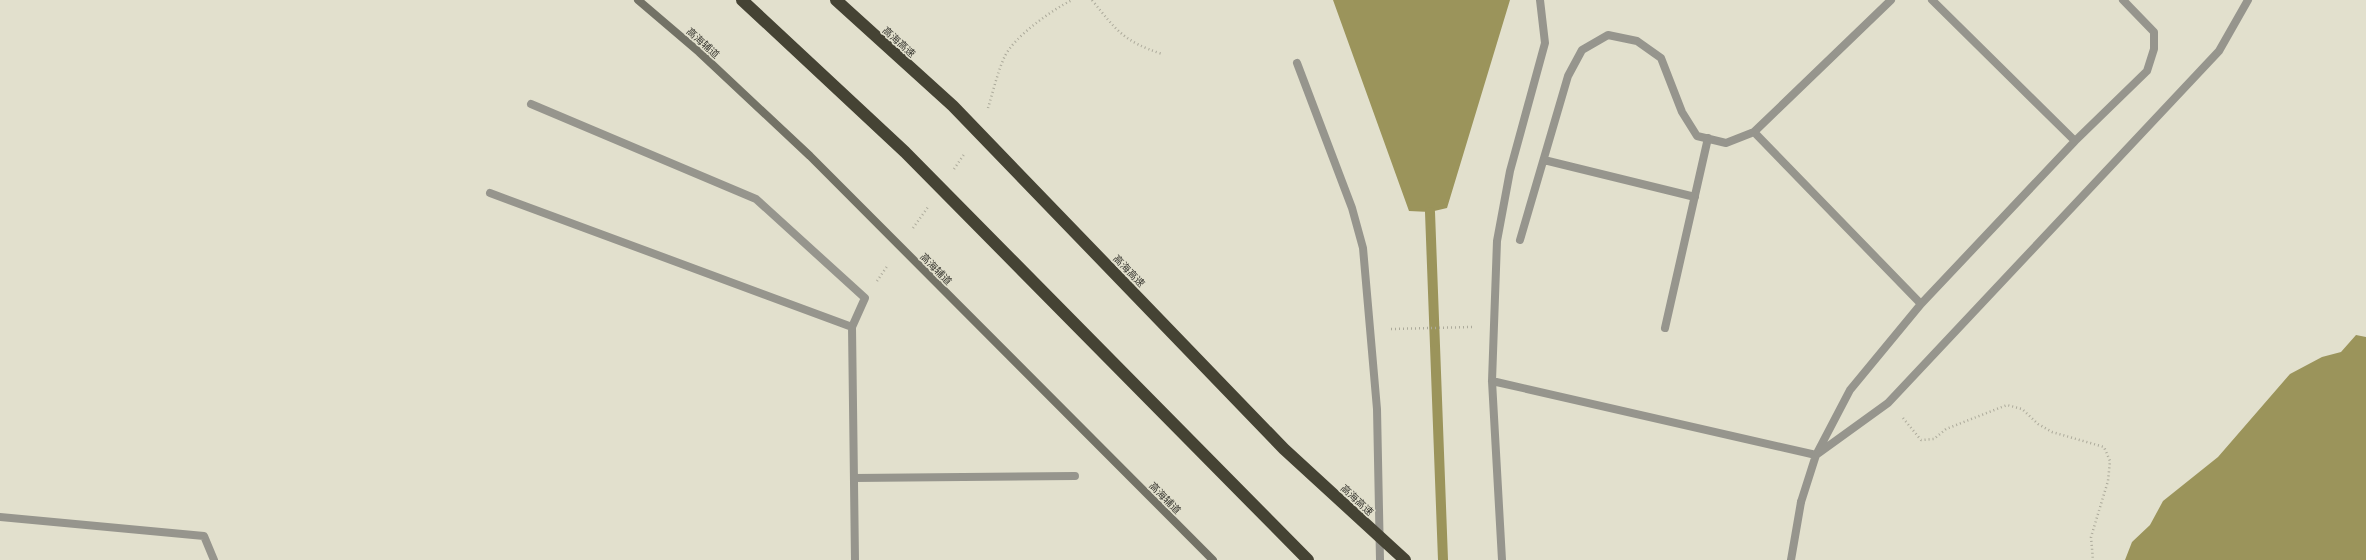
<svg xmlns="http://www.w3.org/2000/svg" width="2366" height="560" font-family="Merriweather,'Noto Sans SC',serif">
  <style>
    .water { fill: #9b945b }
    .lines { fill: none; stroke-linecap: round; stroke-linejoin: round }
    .stream { stroke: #9b945b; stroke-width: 10 }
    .path { stroke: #acaa9b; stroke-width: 2.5; stroke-dasharray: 1 3; stroke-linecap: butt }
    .lane { stroke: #96958d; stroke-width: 8 }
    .street { stroke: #96958d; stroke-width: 8 }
    .secondary { stroke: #737266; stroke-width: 8 }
    .highway { stroke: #454334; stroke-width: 12 }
    .labels { text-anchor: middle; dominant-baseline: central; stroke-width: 3.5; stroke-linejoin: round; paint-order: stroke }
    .street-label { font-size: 10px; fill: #37362f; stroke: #e2e0cd }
  </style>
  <rect width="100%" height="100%" fill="#e2e0cd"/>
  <path class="water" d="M1333 0H1510L1447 208 1430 212 1409 211Z
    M2356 335 2366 337V560H2125L2132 542 2150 525 2163 501 2218 457 2290 374 2322 357 2341 352Z"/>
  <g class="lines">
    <path class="stream" d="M1430 212 1443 560"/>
    <path class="path" d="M1092 0C1117 31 1123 41 1162 54
      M988 108C993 92 997 74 1004 58 1013 37 1052 10 1072 0
      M954 169 965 153
      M913 228 928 207
      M877 281 888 265
      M1391 329 1472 327
      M1903 418 1921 440 1934 439 1946 429 2007 405 2022 409 2038 424 2052 432 2104 447 2110 461 2108 481 2091 537 2093 560"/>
    <path class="lane" d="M1891 0 1754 132 1921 304
      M1932 0 2075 141
      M1297 63 1352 208 1363 248 1377 409 1380 560
      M1544 160 1695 197
      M1520 240 1568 76 1582 50 1608 35 1637 41 1661 58 1682 112 1697 136 1726 143 1754 132
      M1665 328 1708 138
      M1492 381 1816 455 1888 403 2219 51 2248 0
      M1801 502 1816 455 1850 390 1921 304 2075 141 2147 71 2154 49V32L2123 0
      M0 517 204 536 214 560
      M1502 560 1492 381 1497 241 1510 171 1545 43 1540 0"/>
    <path class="street" d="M531 104 756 199 865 298 852 327 855 560
      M490 193 852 327
      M854 478 1075 476
      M1791 560 1801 502"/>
    <path class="secondary" d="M638 0 699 52 810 156 1213 560"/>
    <path class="highway" d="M742 0 905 152 1308 560
      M836 0 953 106 1284 449 1405 560"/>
  </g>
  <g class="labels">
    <g class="street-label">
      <text transform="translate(899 42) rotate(42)">高海高速</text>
      <text transform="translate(703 43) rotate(42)">高海辅道</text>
      <text transform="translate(936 269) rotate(45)">高海辅道</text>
      <text transform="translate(1129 271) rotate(46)">高海高速</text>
      <text transform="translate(1165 498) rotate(45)">高海辅道</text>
      <text transform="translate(1357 500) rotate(43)">高海高速</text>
    </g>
  </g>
</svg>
